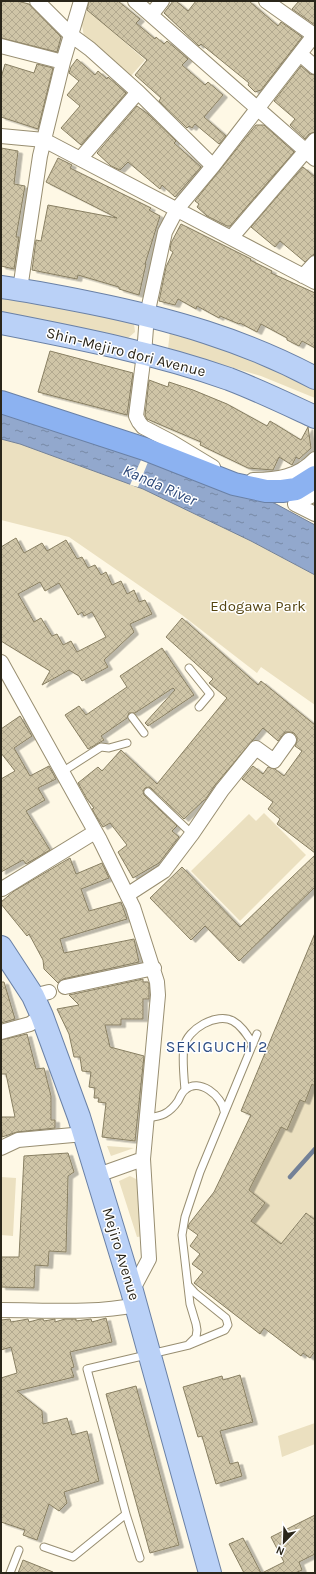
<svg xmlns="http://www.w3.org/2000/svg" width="316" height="1574" font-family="Karla,sans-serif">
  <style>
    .green { fill: #ebe0c0 }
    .water { fill: url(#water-ripples); stroke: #738197 }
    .pier { fill: #fef8e5 }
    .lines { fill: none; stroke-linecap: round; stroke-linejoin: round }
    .stream { stroke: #738197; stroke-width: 4.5 }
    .building { fill: url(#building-cross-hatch); stroke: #887f62; fill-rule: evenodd; filter: url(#shadow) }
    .service-casing { stroke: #988e71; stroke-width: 9 }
    .minor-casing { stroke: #988e71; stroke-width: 16 }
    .primary-casing { stroke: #6a81a6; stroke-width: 24 }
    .motorway-casing { stroke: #6a81a6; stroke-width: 24 }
    .service { stroke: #fff; stroke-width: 7 }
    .minor { stroke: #fff; stroke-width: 14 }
    .primary { stroke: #bad1f7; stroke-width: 22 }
    .motorway { stroke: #8cb2f1; stroke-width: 22 }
    .labels { text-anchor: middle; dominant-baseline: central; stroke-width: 3; stroke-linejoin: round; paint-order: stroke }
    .street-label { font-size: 15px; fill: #2a261a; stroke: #fff }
    .park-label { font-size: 15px; fill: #544410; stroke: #fff }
    .water-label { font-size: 16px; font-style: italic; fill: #2d497a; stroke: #fff }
    .neighbourhood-label { font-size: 16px; letter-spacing: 1px; fill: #2d4d84; stroke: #fff }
  </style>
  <defs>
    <pattern id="water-ripples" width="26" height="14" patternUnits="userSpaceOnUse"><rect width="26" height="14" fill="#92a8cd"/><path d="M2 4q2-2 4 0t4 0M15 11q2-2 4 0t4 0" fill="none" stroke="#7789a6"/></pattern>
    <pattern id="building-cross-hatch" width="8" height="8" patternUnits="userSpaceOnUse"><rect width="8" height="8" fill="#cfc5a7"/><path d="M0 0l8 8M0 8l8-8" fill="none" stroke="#b2a98f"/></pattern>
    <filter id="shadow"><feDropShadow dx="4.5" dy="2.5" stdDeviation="0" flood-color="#0004"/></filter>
  </defs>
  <rect width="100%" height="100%" fill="#fef8e5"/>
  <path class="green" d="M88 10 145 60 130 77 84 37 81 19Z
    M1 298 65 308 132 322 134 324 135 332 128 338 119 337 1 312Z
    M170 331C219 347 270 363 315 389V398L261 376 168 349Z
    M1 439 20 444 143 489 251 541 315 575V705L261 667 257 673 182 615 69 537 1 520Z
    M264 813 306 855 240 921 191 871 249 814 256 821Z
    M312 1084 315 1086V1220L305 1213 281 1244 251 1221 265 1203 249 1190 281 1127 287 1130 300 1100 305 1102Z
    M107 1146 134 1148 111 1156Z
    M130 1176 140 1181 144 1236 137 1237 119 1181Z
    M1 1177 16 1178 13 1236 1 1235Z
    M315 1423V1444L282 1457 278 1436Z"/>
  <path class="water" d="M1 394 146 443 276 504 315 525V575L251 541 143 489 20 444 1 439Z"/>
  <path class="pier" d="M148 444 154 447 138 487 130 485Z"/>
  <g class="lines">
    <path class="stream" d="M290 1177 315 1149"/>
  </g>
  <path class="building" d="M1 1H17L29 4 61 37 57 52 1 38Z
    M89 1H118L140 19 136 23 155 39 156 37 164 44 167 41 188 59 182 65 205 85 208 82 223 95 204 117 226 136 219 144 195 124 192 128 189 126 187 128 159 101 161 98 135 75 147 60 87 10Z
    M173 1H176L188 11 196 1H249L278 26 281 22 302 37 261 90 255 92 248 85 249 83 201 44 199 46 164 13Z
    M299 1H315V25L292 9Z
    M77 59 95 75 98 71 107 79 108 77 126 93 81 145 61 128 80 106 67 95 79 81 69 73 71 67Z
    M5 64 34 73 37 64 53 68 38 129 1 117V78Z
    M301 66 310 74 315 75V132L309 134 305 139 290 125 295 119 274 101Z
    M137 106 148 114 176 141 174 143 201 167 175 197 162 185 160 189 128 162 120 170 111 166 97 153Z
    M256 125H264L294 152 230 226H227L207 216 197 207 199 204 195 201Z
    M1 148 18 151 14 184 25 186 16 237H19L14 269 1 266Z
    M58 158 72 165 70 168 151 208 149 210 160 216 145 264H146L139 295 119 289V287L78 275 77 279 32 270 36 240 41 241 48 205 117 218 46 182Z
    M303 167 315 177V253L305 262 280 241 275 247 251 227Z
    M181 224 251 259 250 260 272 271 271 273 315 293V348L302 341 299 346 287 340V338L261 324 257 332 240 323 239 324 220 316 219 318 197 306 196 309 178 299 175 305 159 301 166 267 173 252 170 250 171 243Z
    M50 351 133 373 127 415 38 392Z
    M149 380 168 387 169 382 193 390 227 404 267 426 270 421 301 440 308 427 311 448 299 459 296 457 292 465 279 457 273 470 248 468 200 445 201 442 147 419 145 415Z
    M16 538 24 553 42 543 47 551 66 540 77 559 82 557 88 568 95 565 101 575 106 572 112 585 121 581 127 594 134 590 139 602 145 600 152 614 130 624 134 632 104 660 108 667 82 681 79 676 69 670 42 685 50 671 1 641V547ZM40 582 45 591 59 583 78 615 82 612 84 616 92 612 106 637 77 652 71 641 63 645 57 634 52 636 41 618 34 622 18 594Z
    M182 618 258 685 261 681 315 725V853L277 824 280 819 268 809 273 802 242 779 253 766 263 774 268 767 275 769 284 776 302 751 295 746 297 741V737L294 733 290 732H285L278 741 263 728 215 785 205 800H204L184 819 151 788 149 787 145 788 143 791 144 795 177 826 172 831 179 837 159 863 133 878 118 852 127 845 110 823 103 827 99 821 92 809 94 808 87 799 78 783 98 767 102 771 121 750 157 784 227 698 209 683 213 679 166 637Z
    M162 648 194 695 148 726 145 723 175 690 173 688 135 713H129L127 718 101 736 104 740 88 749 65 715 79 706 86 715 127 687 120 676Z
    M20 716 32 736 14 748 30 776 49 766 56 779 38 788 45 800 26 811 50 850 26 864 23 860 1 872V779L15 771 1 753V729Z
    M315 855V887L239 961 205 926 191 940 150 898 182 867 240 927Z
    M70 858 76 874 102 863 109 878 81 889 89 911 121 902 127 919 60 939 64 953 134 939 139 962 63 979 58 983 44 969 43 960 29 934 27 936 1 904V902L14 891Z
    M315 933V1086L312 1084 305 1102 300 1100 287 1130 281 1127 249 1190 265 1203 251 1221 281 1244 306 1213 315 1220V1351L310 1358 303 1353 301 1356 264 1328 260 1334 194 1283 203 1272 192 1264 200 1254 190 1246 198 1235 188 1228 189 1224 214 1192 251 1115 241 1111Z
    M143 979V982H148L149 984V999H143V1019H121V1025H105L110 1047 144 1056 135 1141 102 1137 106 1103 98 1102 99 1098H94L95 1088 89 1087 91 1072 82 1071 80 1057H74L69 1034 57 1009 79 1005 69 995Z
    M1 982H4L15 1019 1 1023Z
    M27 1034 36 1069 44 1068 51 1096V1120H55V1128L17 1132 2 1137 1 1117H15L6 1074H1V1040Z
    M68 1153 74 1172 68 1176 66 1252 49 1251 48 1266 35 1265 34 1288 1 1287V1257H19L24 1156Z
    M106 1318 112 1342 70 1352 74 1367 71 1368 74 1377 17 1391 42 1411 43 1424 67 1418 72 1435 87 1431 99 1481 64 1492 67 1503 59 1511 49 1504 37 1540 23 1535 25 1530 1 1522V1378L17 1373 11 1347 1 1350V1320L10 1319 11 1322 28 1319 29 1322 40 1319H43L44 1321 55 1319V1322L65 1319H76V1321L91 1319 92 1322Z
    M240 1375 253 1422 220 1431 230 1464 238 1462 242 1476 216 1484 202 1436 198 1437 183 1387 222 1376 223 1380Z
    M136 1386 179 1545 150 1553 106 1394Z
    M315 1515V1554L299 1562 302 1570 295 1573H262L284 1562 271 1537Z
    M243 1538 261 1573H244L229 1544Z
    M23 1560 53 1572V1573H18Z"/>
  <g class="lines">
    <defs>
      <path id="service" d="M189 668 210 694 199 707
        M132 717 144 733
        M62 772 101 747 109 748 127 743
        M148 792 192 834
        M185 1090C184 1078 182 1058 184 1047 187 1029 217 1012 233 1021 242 1026 247 1035 253 1044
        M147 1118C162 1116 169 1114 178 1101 180 1097 182 1092 185 1090 199 1077 222 1096 224 1111
        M189 1344 196 1337 197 1330 196 1324 190 1304 182 1235 185 1217 200 1172 257 1034
        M126 1514 140 1558
        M44 1547 73 1557 126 1514 87 1369 189 1345 225 1330 228 1325 226 1318 195 1293 188 1285
        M10 1573 19 1550"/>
      <path id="minor" d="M37 1 71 35 90 49 138 92 213 166
        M135 1 315 159
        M266 1 314 35
        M151 15 162 1
        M1 46 63 62
        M300 54 315 67
        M1 136 44 140 315 282
        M80 159 138 92
        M231 238 315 140
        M303 276 315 263
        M20 289 40 156 63 62 81 1
        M213 467 170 441 143 427 139 422 136 416 144 354 147 315 165 232 177 209 213 166 315 34
        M253 480C277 480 298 477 315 459
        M315 494 295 504 315 514
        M1 662 100 840 133 907 157 982 158 995 143 1159 98 1175
        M2 889 95 832
        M127 895 164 871 192 834 222 790 256 748 274 761 289 740
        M65 987 154 968
        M33 996 49 992
        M1 1032 30 1024 42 1016
        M1 1148 18 1140 84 1134
        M132 1291 149 1259 143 1159
        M1 1310C46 1310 93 1314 136 1305"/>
      <path id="primary" d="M1 287C31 291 61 297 91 303 170 319 244 340 315 378
        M1 323C78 338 155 353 229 379 258 390 287 404 315 417
        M1 947 33 996 42 1016 79 1117 132 1291 210 1573"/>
      <path id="motorway" d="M1 402 145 449 234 484 266 491H282L296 489 315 477"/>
    </defs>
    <use href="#service" class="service-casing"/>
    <use href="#minor" class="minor-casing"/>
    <use href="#primary" class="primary-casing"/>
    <use href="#motorway" class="motorway-casing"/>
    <use href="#service" class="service"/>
    <use href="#minor" class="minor"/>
    <use href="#primary" class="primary"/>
    <use href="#motorway" class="motorway"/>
  </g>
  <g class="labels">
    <g class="street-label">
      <text transform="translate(126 352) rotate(14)">Shin-Mejiro dori Avenue</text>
      <text transform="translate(121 1254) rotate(73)">Mejiro Avenue</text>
    </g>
    <g class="park-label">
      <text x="258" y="606">Edogawa Park</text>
    </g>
    <g class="water-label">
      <text transform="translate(160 485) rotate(24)">Kanda River</text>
    </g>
    <g class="neighbourhood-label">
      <text x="217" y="1046">SEKIGUCHI 2</text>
    </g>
  </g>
  <rect width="316" height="1574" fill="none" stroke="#2a261a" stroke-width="4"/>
  <g transform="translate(284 1542) rotate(203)" stroke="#ffffff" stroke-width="3" paint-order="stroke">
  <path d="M0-3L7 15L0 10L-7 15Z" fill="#2a261a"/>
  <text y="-6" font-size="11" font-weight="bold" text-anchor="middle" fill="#2a261a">N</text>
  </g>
</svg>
